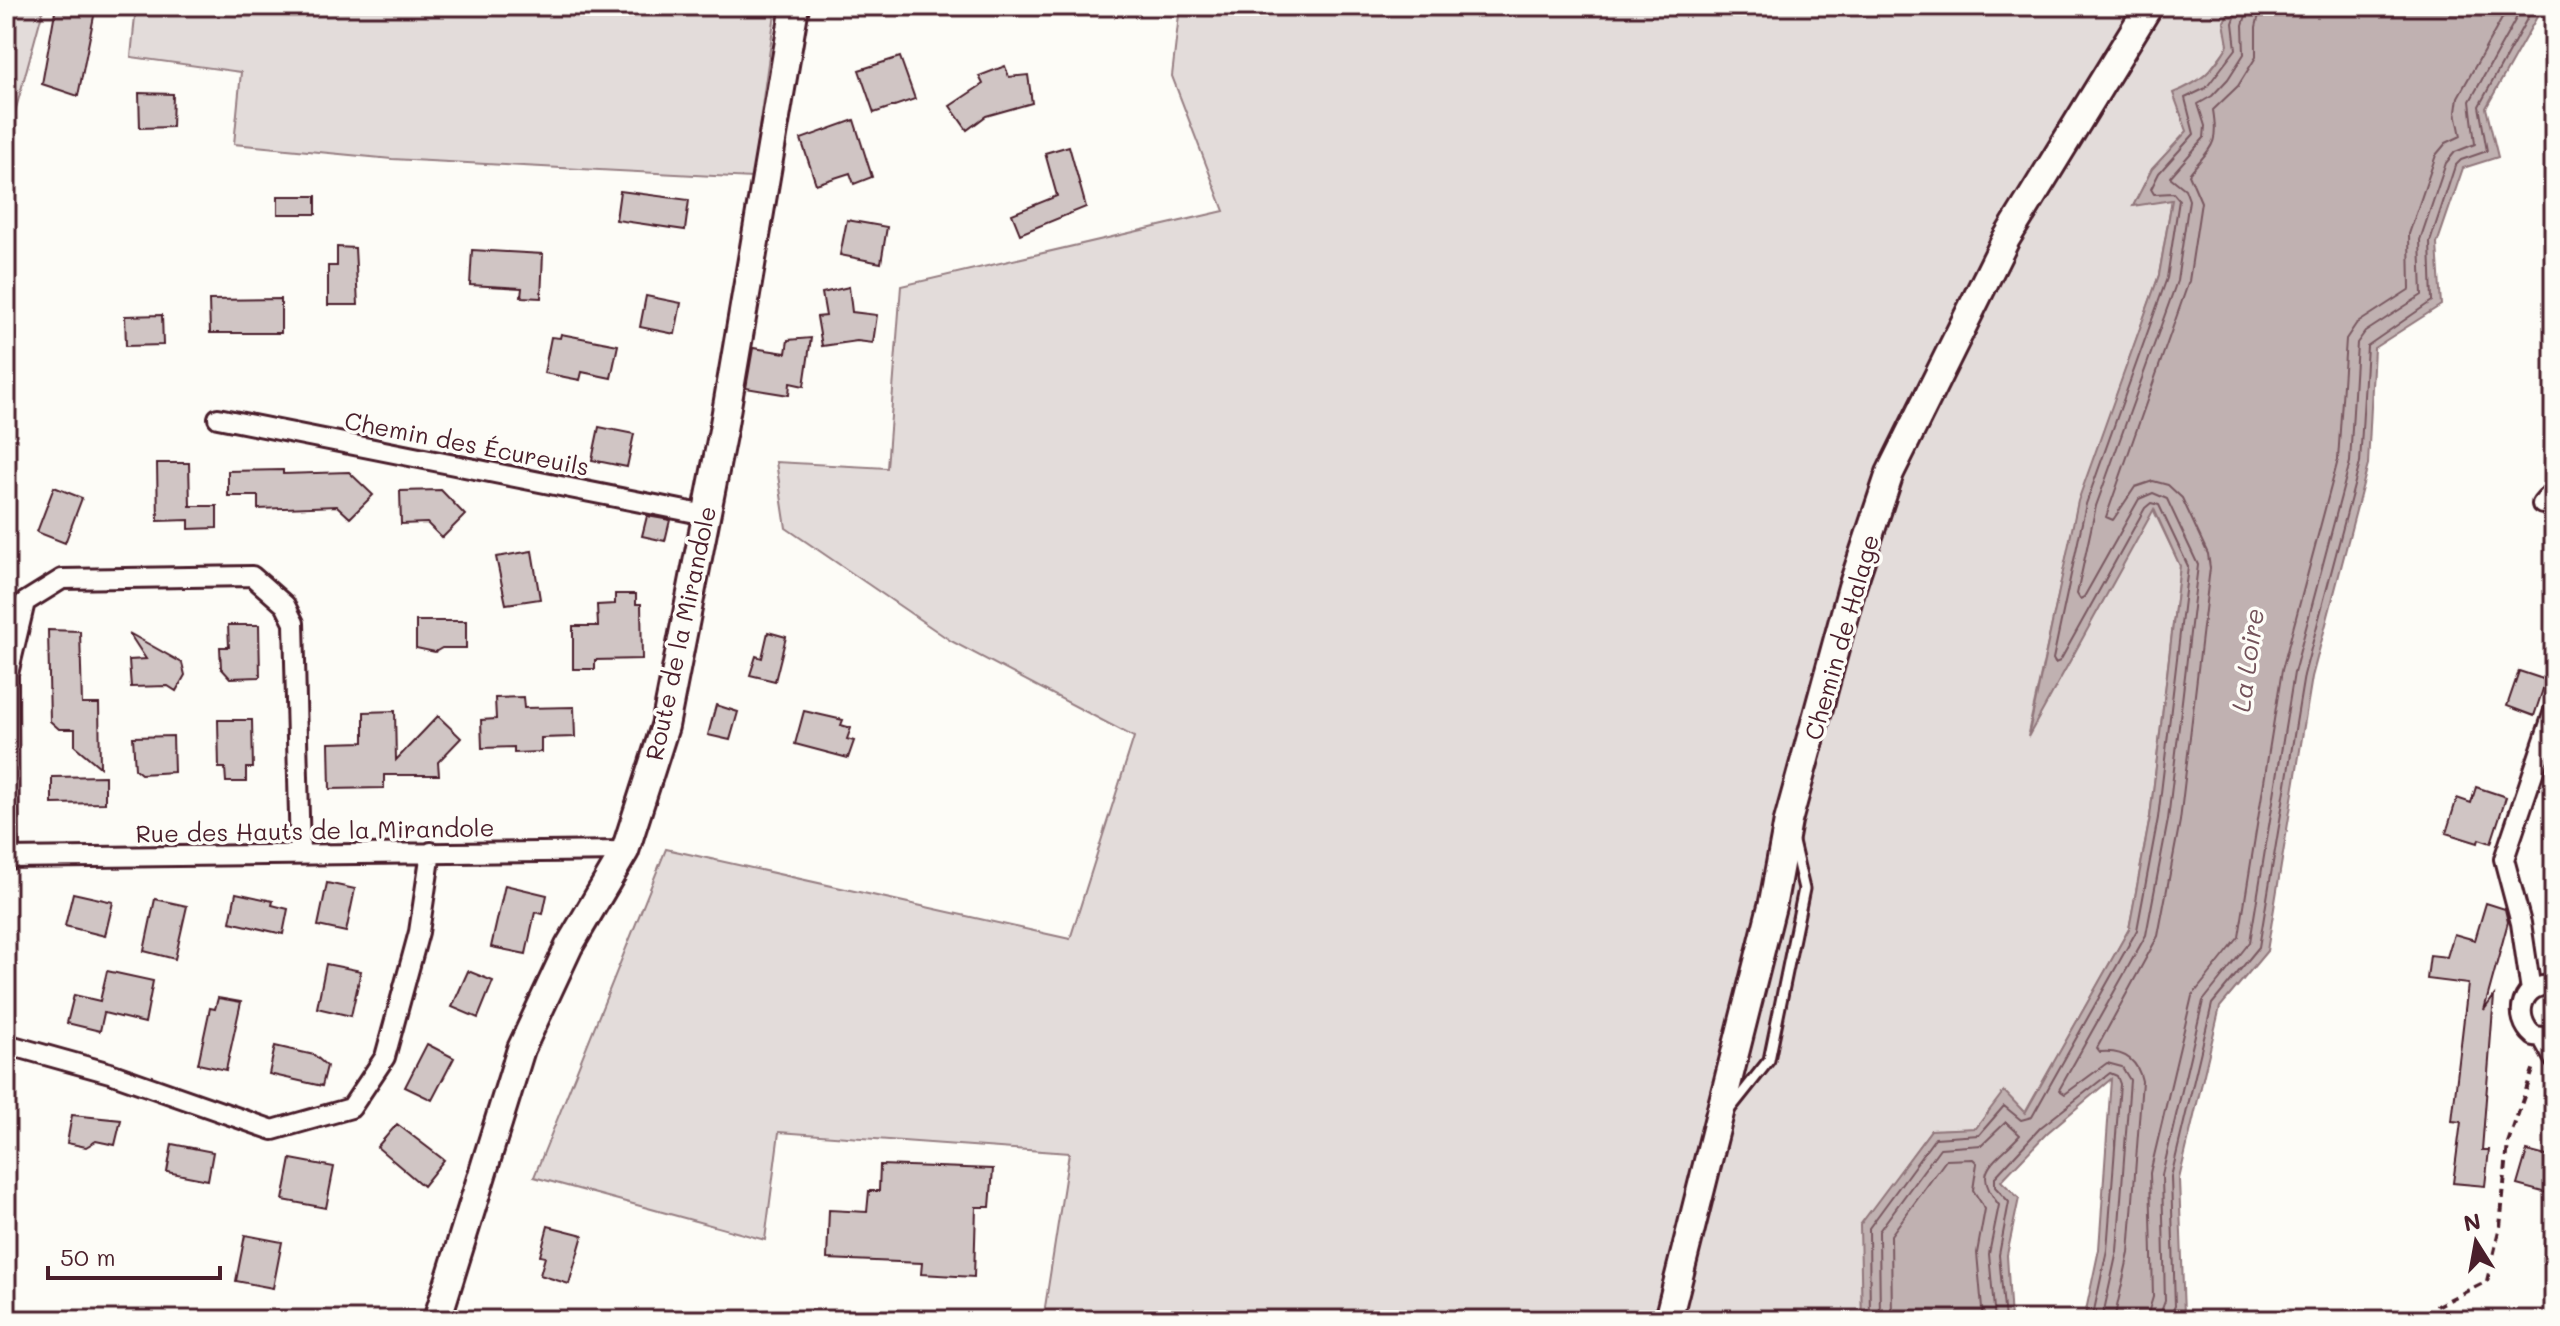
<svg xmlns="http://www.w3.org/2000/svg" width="2560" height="1326" font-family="Mali,sans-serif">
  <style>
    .green { fill: #e3dcda; stroke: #967e82; stroke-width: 2 }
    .water { fill: #c0b1b1; stroke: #91777b; stroke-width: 2 }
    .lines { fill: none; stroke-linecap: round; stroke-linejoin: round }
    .shore { stroke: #795961; stroke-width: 2 }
    .building { fill: #d0c5c4; stroke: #4a1f2b; stroke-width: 2 }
    .lane-casing { stroke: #4a1f2b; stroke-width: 15 }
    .street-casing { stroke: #4a1f2b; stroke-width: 24 }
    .secondary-casing { stroke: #4a1f2b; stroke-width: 32 }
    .path { stroke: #4a1f2b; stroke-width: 4; stroke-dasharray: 8 6; stroke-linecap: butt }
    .lane { stroke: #fdfcf7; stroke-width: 9 }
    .street { stroke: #fdfcf7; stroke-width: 18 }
    .secondary { stroke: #fdfcf7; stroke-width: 26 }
    .labels { text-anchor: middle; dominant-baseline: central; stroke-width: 7; stroke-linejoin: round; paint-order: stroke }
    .street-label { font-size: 24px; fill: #4a1f2b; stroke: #fdfcf7 }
    .water-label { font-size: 26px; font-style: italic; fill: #73525a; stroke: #fdfcf7 }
  </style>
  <rect width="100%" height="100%" fill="#fdfcf7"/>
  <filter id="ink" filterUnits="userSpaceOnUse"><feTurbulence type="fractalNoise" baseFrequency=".0125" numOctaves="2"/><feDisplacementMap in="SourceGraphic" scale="16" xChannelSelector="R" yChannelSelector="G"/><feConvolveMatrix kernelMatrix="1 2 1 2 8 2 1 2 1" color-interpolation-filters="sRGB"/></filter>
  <g filter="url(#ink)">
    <path class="green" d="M6 6H44L6 145Z
      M136 6H776L752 178 392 159 234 144 241 72 131 57Z
      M1180 6H2232L2224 22 2229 45 2201 82 2188 131 2152 169 2134 205 2172 199 2159 275 2079 501 2028 733 2153 509 2180 565 2150 817 2129 929 2025 1114 1976 1129 1931 1130 1861 1225 1862 1320H1043L1069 1153 779 1132 765 1240 534 1177 666 849 1070 939 1134 737 951 641 786 528 776 462 887 468 901 286 1224 211 1172 76Z"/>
    <path class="water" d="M2232 6H2543L2486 108 2498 157 2463 168 2437 244 2441 305 2374 348 2368 465 2312 677 2267 951 2220 1007 2179 1179 2184 1314 2166 1320H2084L2099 1249 2111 1079 2047 1133 2001 1181 2019 1198 2007 1255 2011 1320H1862L1860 1225 1931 1130 1976 1128 2004 1091 2025 1113 2129 929 2150 817 2180 566 2154 509 2028 737 2078 501 2159 275 2172 200 2133 206 2152 169 2187 131 2173 93C2201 82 2213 71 2228 45L2224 22Z"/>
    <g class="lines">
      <path class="shore" d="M1870 1320 1869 1228 1935 1138 1979 1135 2004 1106 2021 1120 2032 1117 2137 930 2158 818 2188 566 2159 505 2151 503 2145 508 2060 661 2055 663 2053 659 2086 504 2167 278 2179 200 2173 193 2154 194 2151 189 2159 173 2194 134 2185 98 2206 88 2236 49 2233 23 2239 6
        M1880 1320 1879 1231 1940 1148 1982 1145 2006 1122 2020 1135C1995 1163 1970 1169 1999 1205L1989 1254 1995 1320
        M1892 1320 1891 1235 1946 1160 1973 1159 1977 1163 1973 1190 1985 1209 1977 1253 1983 1320
        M2005 1320 1999 1255 2009 1202 1995 1187V1177L2041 1127 2110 1073 2117 1076 2120 1084 2107 1250 2092 1320
        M2102 1320 2117 1251 2130 1080 2122 1067 2107 1063 2065 1094 2059 1090 2146 935 2168 820 2198 565 2167 499 2153 493 2139 499 2084 597 2080 599 2077 594 2096 506 2177 281 2189 200 2185 189 2170 177 2204 138 2205 126 2198 104 2212 96 2228 79 2244 54 2243 25 2249 6
        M2114 1320 2129 1253 2142 1081C2137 1058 2121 1050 2100 1052L2097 1048 2158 936 2180 821 2210 568 2208 554 2182 498 2168 485 2153 481 2135 487 2113 520 2106 517 2189 281 2201 202 2189 174C2211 146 2219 147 2213 110L2238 86 2256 57V27L2261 6
        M2146 1320 2153 1297 2150 1173 2192 996 2239 937 2282 670 2338 460 2346 339 2356 324 2410 289 2409 234 2436 155 2446 143 2461 136 2456 112 2458 97 2509 6
        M2158 1320 2165 1301 2162 1175 2203 1001 2250 942 2294 673 2350 462 2357 343 2365 332 2422 295 2420 240 2446 163 2455 152 2475 144 2470 101 2523 6
        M2168 1320 2175 1306 2171 1177 2212 1004 2259 947 2304 675 2360 463 2367 346 2432 301 2430 242 2455 166 2461 160 2487 151 2479 106 2534 6"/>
    </g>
    <path class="building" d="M56 6H96L78 96 42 84Z
      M900 57 915 99 874 113 859 70Z
      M1005 66 1009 77 1028 75 1032 103 986 116 967 130 950 106 983 84 979 76Z
      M139 93 173 94 172 127 140 128Z
      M854 120 872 177 854 184 850 173 816 184 801 139Z
      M1069 146 1086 207 1020 234 1012 214 1057 196 1045 153Z
      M620 191 689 200 685 230 616 220Z
      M278 196H316V214H278Z
      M847 220 887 227 881 263 840 255Z
      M337 247 355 248 358 305H328V266H337Z
      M472 250 543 254 541 298 521 297 522 288 470 285Z
      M849 287 852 312 877 315 873 343 857 341 822 346 817 317 826 316 822 293Z
      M646 296 681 303 675 334 640 327Z
      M281 299V333H210L209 300Z
      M162 315 163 345 126 346 125 316Z
      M561 334 618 345 611 378 582 372 580 380 544 373 551 337 560 338Z
      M811 338 804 386 790 383 789 395 746 388 753 348 786 353 788 340Z
      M599 427 634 434 627 467 592 460Z
      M157 463H189L190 506H217V528L189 529V520L158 521Z
      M283 470V474L349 472 373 495 350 518 337 506 258 509V496H228V471Z
      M54 487 82 498 65 543 37 532Z
      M441 490 465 515 442 538 427 523 401 524 400 491Z
      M647 516 670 520 665 541 642 536Z
      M532 551 540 599 506 604 496 557Z
      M615 594H636V604H641L642 659 595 660V669H573V626H598L597 605 615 604Z
      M416 621H466V648H442L435 652 416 648Z
      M228 625H259L260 677 230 678 221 668 220 647H229Z
      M48 630 80 631 82 704H99L100 767 75 746V729H59L50 721Z
      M768 632 786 637 775 681 750 675 756 656 762 658Z
      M129 633 182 663 185 675 176 691 168 686 131 687 129 660 146 659Z
      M2519 671 2546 680 2534 716 2507 706Z
      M523 697 524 708 574 707 575 737 541 738V752L514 753V747L482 748 481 720 496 719 495 698Z
      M716 705 738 712 730 740 708 735Z
      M395 711 396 760 438 716 461 738 438 762 439 775H384V788L330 789 329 743 364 742V712Z
      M804 711 843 720 841 725 851 728 847 739 854 741 848 758 795 744Z
      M218 720H252L253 768H246V782H226L225 768H219Z
      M173 736 174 772 141 774 135 769 133 737Z
      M105 776V803L52 804V777Z
      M2476 787 2506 797 2491 843 2479 839 2478 843 2446 833 2457 798 2471 803Z
      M327 883 355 889 346 932 318 926Z
      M505 885 547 895 543 914 535 912 526 954 491 947Z
      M73 893 113 902 105 936 65 926Z
      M236 893 273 901 272 905 288 909 283 934 230 922Z
      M155 899 187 906 175 959 144 951Z
      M2486 903 2505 909 2508 922 2484 1010 2494 996 2482 1150H2489L2485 1186 2453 1183 2461 1122 2452 1121 2468 984 2427 979 2430 955 2447 957 2454 934 2475 940Z
      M326 964 361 971 351 1016 317 1008Z
      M107 971 153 981 145 1023 104 1013 100 1031 67 1023 74 995 100 1001Z
      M468 971 493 981 478 1018 452 1007Z
      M218 998 241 1002 226 1070 198 1064 210 1008 215 1009Z
      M427 1044 454 1058 432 1100 405 1087Z
      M275 1046 314 1055 327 1066 322 1086 269 1074Z
      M72 1115 121 1120 115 1145 96 1141 86 1147 67 1143Z
      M397 1124 444 1160 423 1186 377 1147Z
      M172 1144 213 1152 208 1180 167 1172Z
      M2527 1151 2554 1158V1195L2517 1185Z
      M291 1159 334 1167 326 1208 283 1200Z
      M880 1165 993 1169 990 1207H976L974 1277 921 1274 922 1263 827 1259 829 1210 867 1212 869 1191H879Z
      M548 1226 583 1235 569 1284 540 1275 545 1257 540 1256Z
      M245 1235 282 1242 273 1288 236 1281Z"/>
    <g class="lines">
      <defs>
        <path id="lane" d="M1730 1109 1769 1060 1804 889 1793 842"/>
        <path id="street" d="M218 418 706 515
          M2542 504 2554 490
          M6 858 625 851
          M9 858 8 674 25 602 62 579 252 576 285 605 294 623 300 854
          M2554 986C2522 981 2511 1017 2534 1036L2554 1038
          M2531 991 2521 923 2504 859 2554 711
          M2543 1039 2554 1059
          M6 1044 110 1073 273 1130 351 1108 385 1057 419 932 431 852"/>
        <path id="secondary" d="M437 1320 521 1049 569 946 625 851 665 726 723 430 795 6
          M1668 1320 1773 902 1788 821 1852 587 1890 473 2006 239 2149 6"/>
      </defs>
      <use href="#lane" class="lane-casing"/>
      <use href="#street" class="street-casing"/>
      <use href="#secondary" class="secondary-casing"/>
      <path class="path" d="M2434 1320 2437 1306 2487 1281 2500 1227 2508 1143 2535 1064"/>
      <use href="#lane" class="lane"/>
      <use href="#street" class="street"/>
      <use href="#secondary" class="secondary"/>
    </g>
  </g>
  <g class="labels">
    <g class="street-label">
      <text transform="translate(467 443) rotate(11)">Chemin des Écureuils</text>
      <text transform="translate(680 633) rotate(-78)">Route de la Mirandole</text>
      <text transform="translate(1841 637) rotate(-74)">Chemin de Halage</text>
      <text transform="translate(315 830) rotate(-1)">Rue des Hauts de la Mirandole</text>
    </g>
    <g class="water-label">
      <text transform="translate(2247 660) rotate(-82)">La Loire</text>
    </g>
  </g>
  <rect width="2560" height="1326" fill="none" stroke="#fdfcf7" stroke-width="32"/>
  <rect x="16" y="16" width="2528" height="1294" fill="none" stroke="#4a1f2b" stroke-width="3" filter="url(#ink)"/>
  <g transform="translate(2476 1242) rotate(349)" stroke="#fdfcf7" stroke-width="6" paint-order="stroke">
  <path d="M0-6L14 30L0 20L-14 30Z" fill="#4a1f2b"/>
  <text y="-12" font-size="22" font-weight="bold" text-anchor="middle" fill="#4a1f2b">N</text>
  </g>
  <path d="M48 1266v12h172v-12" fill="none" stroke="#4a1f2b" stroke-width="4"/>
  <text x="60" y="1266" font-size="24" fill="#4a1f2b" stroke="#fdfcf7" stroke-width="6" paint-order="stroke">50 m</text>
</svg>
